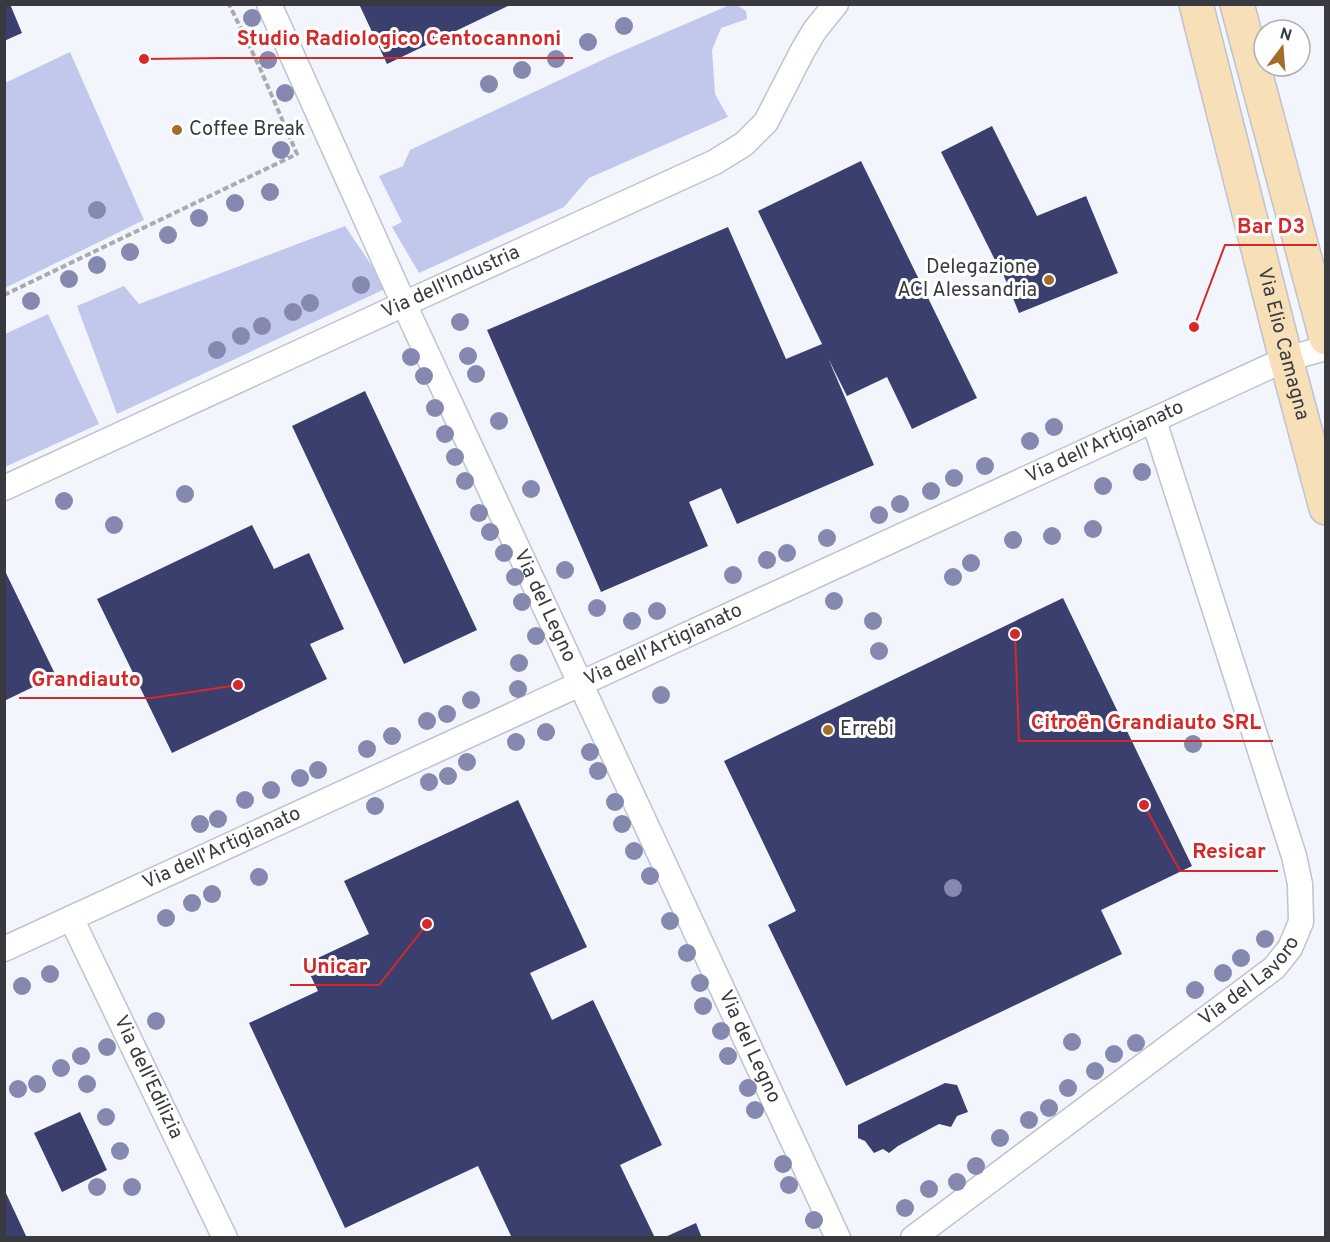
<svg xmlns="http://www.w3.org/2000/svg" width="1330" height="1242" font-family="Overpass,sans-serif">
  <style>
    .green { fill: #c1c8ec }
    .building { fill: #3a3f6d }
    .lines { fill: none; stroke-linecap: round; stroke-linejoin: round }
    .street-casing { stroke: #bfc2cf; stroke-width: 27 }
    .secondary-casing { stroke: #bfc2cf; stroke-width: 36 }
    .path { stroke: #aaabb2; stroke-width: 4; stroke-dasharray: 6 3; stroke-linecap: butt }
    .street { stroke: #fff; stroke-width: 24 }
    .secondary { stroke: #f7dfb8; stroke-width: 33 }
    .tree { fill: #8689af }
    .poi-dot { fill: #a26d26; stroke: #fff; stroke-width: 2 }
    .labels { text-anchor: middle; dominant-baseline: central; stroke-width: 6; stroke-linejoin: round; paint-order: stroke }
    .poi-label { font-size: 20px; fill: #393a40; stroke: #fff; text-anchor: start }
    .street-label { font-size: 20px; fill: #393a40; stroke: #fff }
    .leader { fill: none; stroke: #d62828; stroke-width: 2 }
    .callout-dot { fill: #d62828; stroke: #fff; stroke-width: 2 }
    .callout-label { font-size: 21px; text-anchor: middle; font-weight: bold; fill: #d62828; stroke: #fff; stroke-width: 6; stroke-linejoin: round; paint-order: stroke }
  </style>
  <rect width="100%" height="100%" fill="#f3f5fd"/>
  <path class="green" d="M732 4 737 5 746 11 747 19 721 28 712 50 715 94 728 117 589 178 564 207 419 273 392 227 402 222 379 176 403 166 410 150 613 55Z
    M70 52 144 220 5 288V83Z
    M345 226 387 288 117 414 77 306 124 286 139 304Z
    M48 314 99 424 5 467V334Z"/>
  <path class="building" d="M4 4H10L22 33 4 41Z
    M359 4H512L387 64Z
    M992 126 1037 216 1086 196 1118 273 1019 313 997 259 995 260 941 152Z
    M861 161 977 398 912 429 887 377 847 396 828 358 874 465 737 524 721 488 689 502 708 546 601 592 487 330 728 227 786 359 822 344 758 211Z
    M365 391 477 630 404 664 292 426Z
    M252 525 274 569 309 553 344 629 310 644 327 679 172 753 97 599Z
    M4 569 56 676 4 701Z
    M1063 598 1192 866 1101 910 1122 954 846 1086 768 925 796 911 724 761Z
    M518 800 587 947 530 973 552 1020 593 1000 662 1145 620 1165 655 1238H512L478 1166 345 1228 249 1023 318 991 305 964 369 934 344 881Z
    M945 1083 957 1085 968 1112 957 1116 951 1127 939 1124 898 1146 889 1153 883 1149 874 1153 865 1141 858 1138V1125Z
    M80 1112 107 1170 62 1192 34 1133Z
    M4 1189 27 1238H4Z
    M696 1223 702 1238H663Z"/>
  <g class="lines">
    <defs>
      <g id="street">
        <path id="s1" d="M269 4 404 304 838 1238"/>
        <path id="s2" d="M4 488 404 304 715 162 744 144 766 122 803 50 815 30 836 4"/>
        <path id="s3" d="M71 918 225 1238"/>
        <path id="s4" d="M4 949 1286 359 1326 348"/>
        <path id="s5" d="M913 1238 1274 968 1290 948 1301 922 1300 884 1294 856 1154 421"/>
      </g>
      <g id="secondary">
        <path id="s6" d="M1196 4 1286 359 1326 508"/>
        <path d="M1237 4 1326 338"/>
      </g>
    </defs>
    <use href="#street" class="street-casing"/>
    <use href="#secondary" class="secondary-casing"/>
    <path class="path" d="M4 295 297 154 259 66 229 4"/>
    <use href="#street" class="street"/>
    <use href="#secondary" class="secondary"/>
  </g>
  <g class="tree">
    <circle cx="252" cy="18" r="9"/>
    <circle cx="624" cy="26" r="9"/>
    <circle cx="588" cy="42" r="9"/>
    <circle cx="556" cy="59" r="9"/>
    <circle cx="268" cy="60" r="9"/>
    <circle cx="522" cy="70" r="9"/>
    <circle cx="489" cy="84" r="9"/>
    <circle cx="285" cy="93" r="9"/>
    <circle cx="281" cy="150" r="9"/>
    <circle cx="270" cy="192" r="9"/>
    <circle cx="235" cy="203" r="9"/>
    <circle cx="97" cy="210" r="9"/>
    <circle cx="199" cy="218" r="9"/>
    <circle cx="168" cy="235" r="9"/>
    <circle cx="130" cy="252" r="9"/>
    <circle cx="97" cy="265" r="9"/>
    <circle cx="69" cy="279" r="9"/>
    <circle cx="361" cy="285" r="9"/>
    <circle cx="31" cy="301" r="9"/>
    <circle cx="310" cy="303" r="9"/>
    <circle cx="293" cy="312" r="9"/>
    <circle cx="460" cy="322" r="9"/>
    <circle cx="262" cy="326" r="9"/>
    <circle cx="241" cy="336" r="9"/>
    <circle cx="217" cy="350" r="9"/>
    <circle cx="468" cy="356" r="9"/>
    <circle cx="411" cy="357" r="9"/>
    <circle cx="476" cy="374" r="9"/>
    <circle cx="424" cy="376" r="9"/>
    <circle cx="435" cy="408" r="9"/>
    <circle cx="499" cy="421" r="9"/>
    <circle cx="1054" cy="427" r="9"/>
    <circle cx="445" cy="434" r="9"/>
    <circle cx="1030" cy="441" r="9"/>
    <circle cx="455" cy="457" r="9"/>
    <circle cx="985" cy="466" r="9"/>
    <circle cx="1142" cy="472" r="9"/>
    <circle cx="954" cy="478" r="9"/>
    <circle cx="465" cy="481" r="9"/>
    <circle cx="1103" cy="486" r="9"/>
    <circle cx="531" cy="489" r="9"/>
    <circle cx="931" cy="491" r="9"/>
    <circle cx="185" cy="494" r="9"/>
    <circle cx="64" cy="501" r="9"/>
    <circle cx="900" cy="504" r="9"/>
    <circle cx="479" cy="513" r="9"/>
    <circle cx="879" cy="515" r="9"/>
    <circle cx="114" cy="525" r="9"/>
    <circle cx="1093" cy="529" r="9"/>
    <circle cx="490" cy="532" r="9"/>
    <circle cx="1052" cy="536" r="9"/>
    <circle cx="827" cy="538" r="9"/>
    <circle cx="1013" cy="540" r="9"/>
    <circle cx="504" cy="553" r="9"/>
    <circle cx="787" cy="553" r="9"/>
    <circle cx="767" cy="560" r="9"/>
    <circle cx="971" cy="563" r="9"/>
    <circle cx="565" cy="570" r="9"/>
    <circle cx="733" cy="575" r="9"/>
    <circle cx="515" cy="577" r="9"/>
    <circle cx="953" cy="577" r="9"/>
    <circle cx="834" cy="601" r="9"/>
    <circle cx="522" cy="602" r="9"/>
    <circle cx="597" cy="608" r="9"/>
    <circle cx="657" cy="611" r="9"/>
    <circle cx="632" cy="621" r="9"/>
    <circle cx="873" cy="621" r="9"/>
    <circle cx="536" cy="636" r="9"/>
    <circle cx="879" cy="651" r="9"/>
    <circle cx="519" cy="663" r="9"/>
    <circle cx="518" cy="689" r="9"/>
    <circle cx="661" cy="695" r="9"/>
    <circle cx="471" cy="700" r="9"/>
    <circle cx="447" cy="714" r="9"/>
    <circle cx="427" cy="721" r="9"/>
    <circle cx="546" cy="732" r="9"/>
    <circle cx="392" cy="736" r="9"/>
    <circle cx="516" cy="742" r="9"/>
    <circle cx="1193" cy="744" r="9"/>
    <circle cx="367" cy="749" r="9"/>
    <circle cx="590" cy="752" r="9"/>
    <circle cx="467" cy="762" r="9"/>
    <circle cx="318" cy="770" r="9"/>
    <circle cx="598" cy="771" r="9"/>
    <circle cx="448" cy="776" r="9"/>
    <circle cx="300" cy="778" r="9"/>
    <circle cx="429" cy="782" r="9"/>
    <circle cx="271" cy="790" r="9"/>
    <circle cx="245" cy="800" r="9"/>
    <circle cx="615" cy="802" r="9"/>
    <circle cx="375" cy="806" r="9"/>
    <circle cx="218" cy="819" r="9"/>
    <circle cx="200" cy="824" r="9"/>
    <circle cx="622" cy="824" r="9"/>
    <circle cx="634" cy="851" r="9"/>
    <circle cx="650" cy="876" r="9"/>
    <circle cx="259" cy="877" r="9"/>
    <circle cx="953" cy="888" r="9"/>
    <circle cx="212" cy="894" r="9"/>
    <circle cx="192" cy="903" r="9"/>
    <circle cx="166" cy="918" r="9"/>
    <circle cx="670" cy="921" r="9"/>
    <circle cx="1265" cy="939" r="9"/>
    <circle cx="687" cy="953" r="9"/>
    <circle cx="1241" cy="958" r="9"/>
    <circle cx="1223" cy="973" r="9"/>
    <circle cx="50" cy="974" r="9"/>
    <circle cx="700" cy="983" r="9"/>
    <circle cx="22" cy="986" r="9"/>
    <circle cx="1195" cy="990" r="9"/>
    <circle cx="703" cy="1006" r="9"/>
    <circle cx="156" cy="1021" r="9"/>
    <circle cx="721" cy="1031" r="9"/>
    <circle cx="1072" cy="1042" r="9"/>
    <circle cx="1136" cy="1043" r="9"/>
    <circle cx="107" cy="1047" r="9"/>
    <circle cx="1114" cy="1054" r="9"/>
    <circle cx="81" cy="1056" r="9"/>
    <circle cx="728" cy="1056" r="9"/>
    <circle cx="61" cy="1068" r="9"/>
    <circle cx="1095" cy="1071" r="9"/>
    <circle cx="37" cy="1084" r="9"/>
    <circle cx="87" cy="1084" r="9"/>
    <circle cx="748" cy="1088" r="9"/>
    <circle cx="1068" cy="1088" r="9"/>
    <circle cx="18" cy="1089" r="9"/>
    <circle cx="1049" cy="1108" r="9"/>
    <circle cx="755" cy="1110" r="9"/>
    <circle cx="106" cy="1117" r="9"/>
    <circle cx="1029" cy="1120" r="9"/>
    <circle cx="1000" cy="1138" r="9"/>
    <circle cx="120" cy="1151" r="9"/>
    <circle cx="783" cy="1164" r="9"/>
    <circle cx="976" cy="1166" r="9"/>
    <circle cx="957" cy="1182" r="9"/>
    <circle cx="789" cy="1185" r="9"/>
    <circle cx="97" cy="1187" r="9"/>
    <circle cx="132" cy="1187" r="9"/>
    <circle cx="929" cy="1189" r="9"/>
    <circle cx="905" cy="1208" r="9"/>
    <circle cx="814" cy="1220" r="9"/>
  </g>
  <g class="poi-dot">
    <circle cx="177" cy="130" r="6"/>
    <circle cx="1049" cy="280" r="6"/>
    <circle cx="828" cy="730" r="6"/>
  </g>
  <g class="labels">
    <g class="poi-label">
      <text x="189" y="130">Coffee Break</text>
      <text x="1037" y="268" text-anchor="end">Delegazione<tspan x="1037" dy="23">ACI Alessandria</tspan></text>
      <text x="840" y="730">Errebi</text>
    </g>
    <g class="street-label">
      <text stroke="none"><textPath href="#s2" startOffset="492">Via dell'Industria</textPath></text>
      <text stroke="none"><textPath href="#s6" startOffset="351">Via Elio Camagna</textPath></text>
      <text stroke="none"><textPath href="#s4" startOffset="1212">Via dell'Artigianato</textPath></text>
      <text stroke="none"><textPath href="#s1" startOffset="662">Via del Legno</textPath></text>
      <text stroke="none"><textPath href="#s4" startOffset="726">Via dell'Artigianato</textPath></text>
      <text stroke="none"><textPath href="#s4" startOffset="240">Via dell'Artigianato</textPath></text>
      <text stroke="none"><textPath href="#s5" startOffset="424">Via del Lavoro</textPath></text>
      <text stroke="none"><textPath href="#s1" startOffset="1148">Via del Legno</textPath></text>
      <text stroke="none"><textPath href="#s3" startOffset="177">Via dell'Edilizia</textPath></text>
    </g>
  </g>
  <path class="leader" d="M144 59L224 58H573M1194 327L1225 245H1317M238 685L152 698H19M1015 634L1019 741H1273M1144 805L1180 871H1278M427 924L379 985H290"/>
  <g class="callout-dot">
    <circle cx="144" cy="59" r="6"/>
    <circle cx="1194" cy="327" r="6"/>
    <circle cx="238" cy="685" r="6"/>
    <circle cx="1015" cy="634" r="6"/>
    <circle cx="1144" cy="805" r="6"/>
    <circle cx="427" cy="924" r="6"/>
  </g>
  <g class="callout-label">
    <text x="399" y="45">Studio Radiologico Centocannoni</text>
    <text x="1271" y="233">Bar D3</text>
    <text x="86" y="686">Grandiauto</text>
    <text x="1146" y="729">Citroën Grandiauto SRL</text>
    <text x="1229" y="858">Resicar</text>
    <text x="335" y="973">Unicar</text>
  </g>
  <rect width="1330" height="1242" fill="none" stroke="#393a40" stroke-width="12"/>
  <g transform="translate(1282 48) rotate(16)"><circle r="28" fill="#ffffff" stroke="#b0b0b3" stroke-width="1.5"/>
  <path d="M0-4.5L10 22L0 15L-10 22Z" fill="#a26d26"/>
  <text y="-9" font-size="16" font-weight="bold" text-anchor="middle" fill="#393a40">N</text>
  </g>
</svg>
